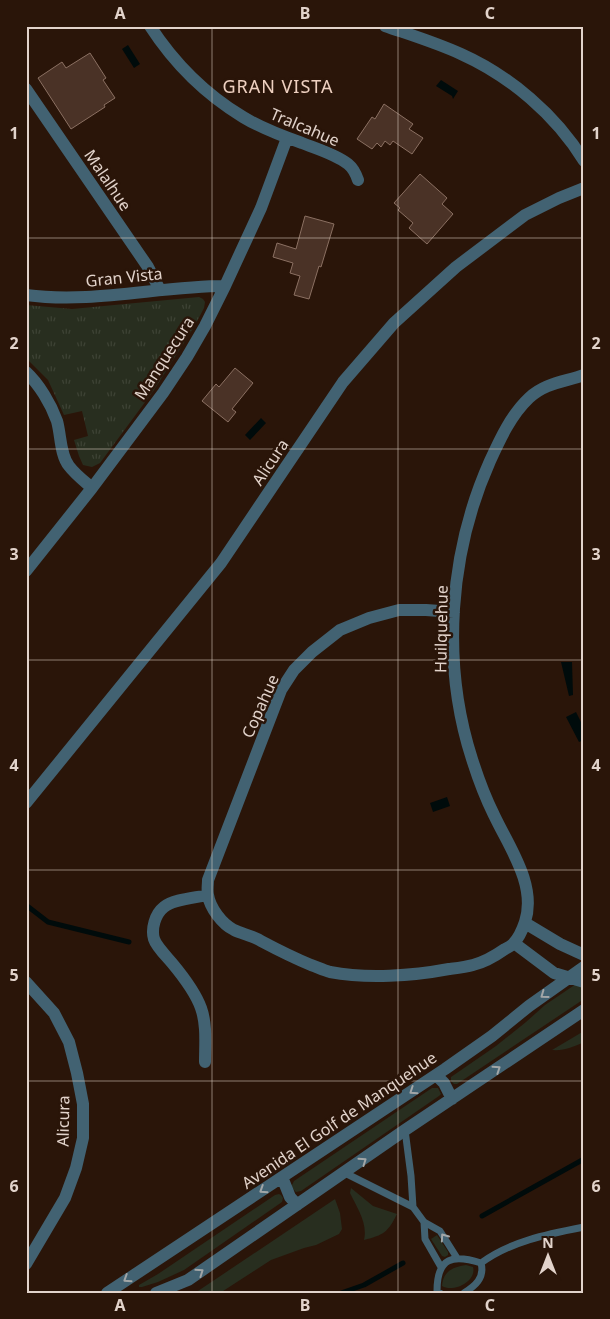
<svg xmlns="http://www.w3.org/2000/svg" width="610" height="1319" font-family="'Noto Sans',sans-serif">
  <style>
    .green { fill: #282e1f }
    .park { fill: url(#park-tufts) }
    .water { fill: #000b0b }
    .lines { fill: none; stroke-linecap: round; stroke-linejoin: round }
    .stream { stroke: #000b0b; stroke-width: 5 }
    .building { fill: #4a3226; stroke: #8b7062 }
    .service { stroke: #426272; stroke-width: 7 }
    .minor { stroke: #426272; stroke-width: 12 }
    .oneway { stroke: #a2a6a7 }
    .grid { fill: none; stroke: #e2d3cb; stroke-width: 1; stroke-opacity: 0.55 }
    .labels { text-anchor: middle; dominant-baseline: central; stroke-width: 5; stroke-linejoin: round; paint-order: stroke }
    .street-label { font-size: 16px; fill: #e2d3cb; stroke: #2a1509 }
    .neighbourhood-label { font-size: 18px; letter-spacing: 1px; fill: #eed0c0; stroke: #2a1509 }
    .neatline { fill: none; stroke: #e2d3cb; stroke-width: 2 }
    .grid-label { font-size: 16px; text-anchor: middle; font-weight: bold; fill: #e2d3cb }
  </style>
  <defs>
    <pattern id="park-tufts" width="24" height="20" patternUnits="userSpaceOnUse" patternTransform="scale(1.25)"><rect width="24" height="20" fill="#282e1f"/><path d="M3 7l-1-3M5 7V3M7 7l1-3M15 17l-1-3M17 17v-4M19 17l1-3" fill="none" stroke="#3d4234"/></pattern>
  </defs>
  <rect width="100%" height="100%" fill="#2a1509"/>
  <path class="green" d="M576 984 584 987V999L457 1084H454L451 1081V1077L496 1046 526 1022 545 1005Z
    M584 1031V1042C573 1047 564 1051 552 1050Z
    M432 1088H438L441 1094 439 1096 301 1191 296 1192 291 1187 294 1181Z
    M351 1188 373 1206 397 1214C388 1232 384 1235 364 1240 368 1223 357 1208 350 1193Z
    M279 1194 281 1195 283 1198 282 1202 184 1270 158 1282 142 1287H139V1285L158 1274 275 1195Z
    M335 1199 340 1213 342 1229 339 1234 316 1245 304 1248 271 1260 220 1293H195Z
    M437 1235 448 1252V1255L445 1257 442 1256 431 1239Z
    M466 1265 473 1267C477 1281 454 1293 442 1286 443 1272 452 1267 466 1265Z"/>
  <path class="park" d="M199 297 203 299 205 302 204 308 194 327 154 390 100 463 92 467 83 465 79 456 74 440 88 436 82 411 64 415 48 380 26 358V305L72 309Z"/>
  <path class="water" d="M128 45 140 64 134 68 122 49Z
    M441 80 458 91 453 99 452 96 436 86Z
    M261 418 266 423 250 440 245 435Z
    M561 662H572L573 695 569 696Z
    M576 712 584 728V740L579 742 566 717Z
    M447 797 450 806 433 812 430 803Z"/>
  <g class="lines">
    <path class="stream" d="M26 905 48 922 129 942
      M482 1216 584 1159
      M341 1293 364 1285 403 1263"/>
  </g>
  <path class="building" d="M90 53 106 78 103 80 115 98 104 105 105 107 71 129 38 78 62 62 66 68Z
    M384 104 413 124 409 129 423 138 412 154 393 141 390 145 385 141 381 147 377 143 372 149 357 139 372 117 375 119Z
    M420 174 447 198 442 204 453 214 427 244 409 228 413 223 398 210 400 208 394 203Z
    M305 216 334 224 321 267 319 266 309 299 294 295 300 276 290 273 293 263 273 257 277 243 296 249Z
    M235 368 253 383 232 409 236 412 228 422 202 401 216 384 219 387Z"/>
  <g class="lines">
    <path class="service" d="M405 1130 411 1176 413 1207
      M345 1173 413 1207 424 1222 440 1231 457 1258
      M424 1222 425 1239 441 1267
      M481 1263C511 1241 548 1234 584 1227
      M440 1293 437 1291C437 1257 453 1254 481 1263 485 1278 475 1286 464 1293"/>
    <path class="minor" d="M150 26C174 63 205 94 243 117 261 128 282 136 302 143 317 149 335 154 348 164 353 168 356 174 358 180
      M385 26C411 35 437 43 461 54 510 76 556 115 584 161
      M26 89 148 267 160 290
      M26 295C93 304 159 286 225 286
      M26 372C39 384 51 404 57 421 61 435 60 455 69 466 75 474 84 481 92 488
      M26 571 92 488 163 393 187 357 205 326 225 286 261 208 287 138
      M454 612 426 610H399L369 618 340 630 312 652 294 670 281 690 208 880C208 884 207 890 208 895 210 908 222 924 234 930 243 934 253 936 261 941 278 950 294 958 311 965 317 967 323 970 330 972 367 979 412 976 449 969 457 968 466 967 473 965 485 962 495 956 505 949 507 948 511 946 513 944 518 939 523 928 525 922 537 885 509 847 494 815 485 797 478 778 472 759 441 663 449 553 490 461 500 439 511 415 529 398 545 383 564 382 584 375
      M26 803 221 563 343 382 394 323 456 267 525 215 559 198 584 188
      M525 923 560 944 584 955
      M514 943 554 973 584 982
      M26 982 54 1013 69 1042 77 1073 83 1104V1138L76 1168 65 1198 26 1264
      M205 1062C205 1044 207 1025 201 1008 196 994 182 975 172 963 167 957 156 946 154 939 151 929 155 914 164 907 174 899 195 898 208 895
      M436 1075 444 1083 452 1099
      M282 1177 290 1197 297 1205
      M107 1293 445 1069 492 1036 529 1006 584 967
      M156 1293 188 1280 405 1130 584 1010"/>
  </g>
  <defs><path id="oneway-chevron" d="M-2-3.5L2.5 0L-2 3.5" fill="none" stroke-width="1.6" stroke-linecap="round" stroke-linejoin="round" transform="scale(1.25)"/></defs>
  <g class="oneway">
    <use href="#oneway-chevron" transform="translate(544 995) rotate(144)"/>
    <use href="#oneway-chevron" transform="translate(497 1069) rotate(-34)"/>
    <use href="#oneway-chevron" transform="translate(413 1091) rotate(146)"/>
    <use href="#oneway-chevron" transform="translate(363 1161) rotate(-35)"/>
    <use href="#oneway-chevron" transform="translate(263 1190) rotate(147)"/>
    <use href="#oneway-chevron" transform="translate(444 1237) rotate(-125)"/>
    <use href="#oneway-chevron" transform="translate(200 1272) rotate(-35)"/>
    <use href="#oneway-chevron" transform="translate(127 1279) rotate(147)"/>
  </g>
  <path class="grid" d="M212 26V1293M398 26V1293M26 238H584M26 449H584M26 660H584M26 870H584M26 1081H584"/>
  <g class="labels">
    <g class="street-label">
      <text transform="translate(305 127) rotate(23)">Tralcahue</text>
      <text transform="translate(108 180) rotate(56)">Malalhue</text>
      <text transform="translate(124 277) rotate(-6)">Gran Vista</text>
      <text transform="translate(164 358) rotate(-57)">Manquecura</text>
      <text transform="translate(270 462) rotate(-56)">Alicura</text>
      <text transform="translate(441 629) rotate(-89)">Huilquehue</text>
      <text transform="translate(260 706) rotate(-66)">Copahue</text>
      <text transform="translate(339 1120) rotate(-34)">Avenida El Golf de Manquehue</text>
      <text transform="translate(63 1121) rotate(-89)">Alicura</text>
    </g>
    <g class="neighbourhood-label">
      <text x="278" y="86">GRAN VISTA</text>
    </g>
  </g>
  <rect width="610" height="1319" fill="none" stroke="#2a1509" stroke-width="55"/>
  <g transform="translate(548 1256)" stroke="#2a1509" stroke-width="4" paint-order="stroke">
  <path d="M0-4L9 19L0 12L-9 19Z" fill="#e2d3cb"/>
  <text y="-8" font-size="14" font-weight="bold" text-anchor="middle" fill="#e2d3cb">N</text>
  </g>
  <rect x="28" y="28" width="554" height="1264" class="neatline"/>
  <g class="grid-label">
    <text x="120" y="19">A</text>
    <text x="305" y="19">B</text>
    <text x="490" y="19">C</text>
    <text x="14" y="139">1</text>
    <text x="596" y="139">1</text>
    <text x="14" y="349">2</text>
    <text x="596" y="349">2</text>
    <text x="14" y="560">3</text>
    <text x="596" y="560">3</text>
    <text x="14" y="771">4</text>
    <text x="596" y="771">4</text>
    <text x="14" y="981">5</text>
    <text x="596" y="981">5</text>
    <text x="14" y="1192">6</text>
    <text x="596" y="1192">6</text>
    <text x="120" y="1311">A</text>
    <text x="305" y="1311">B</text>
    <text x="490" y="1311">C</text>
  </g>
</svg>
